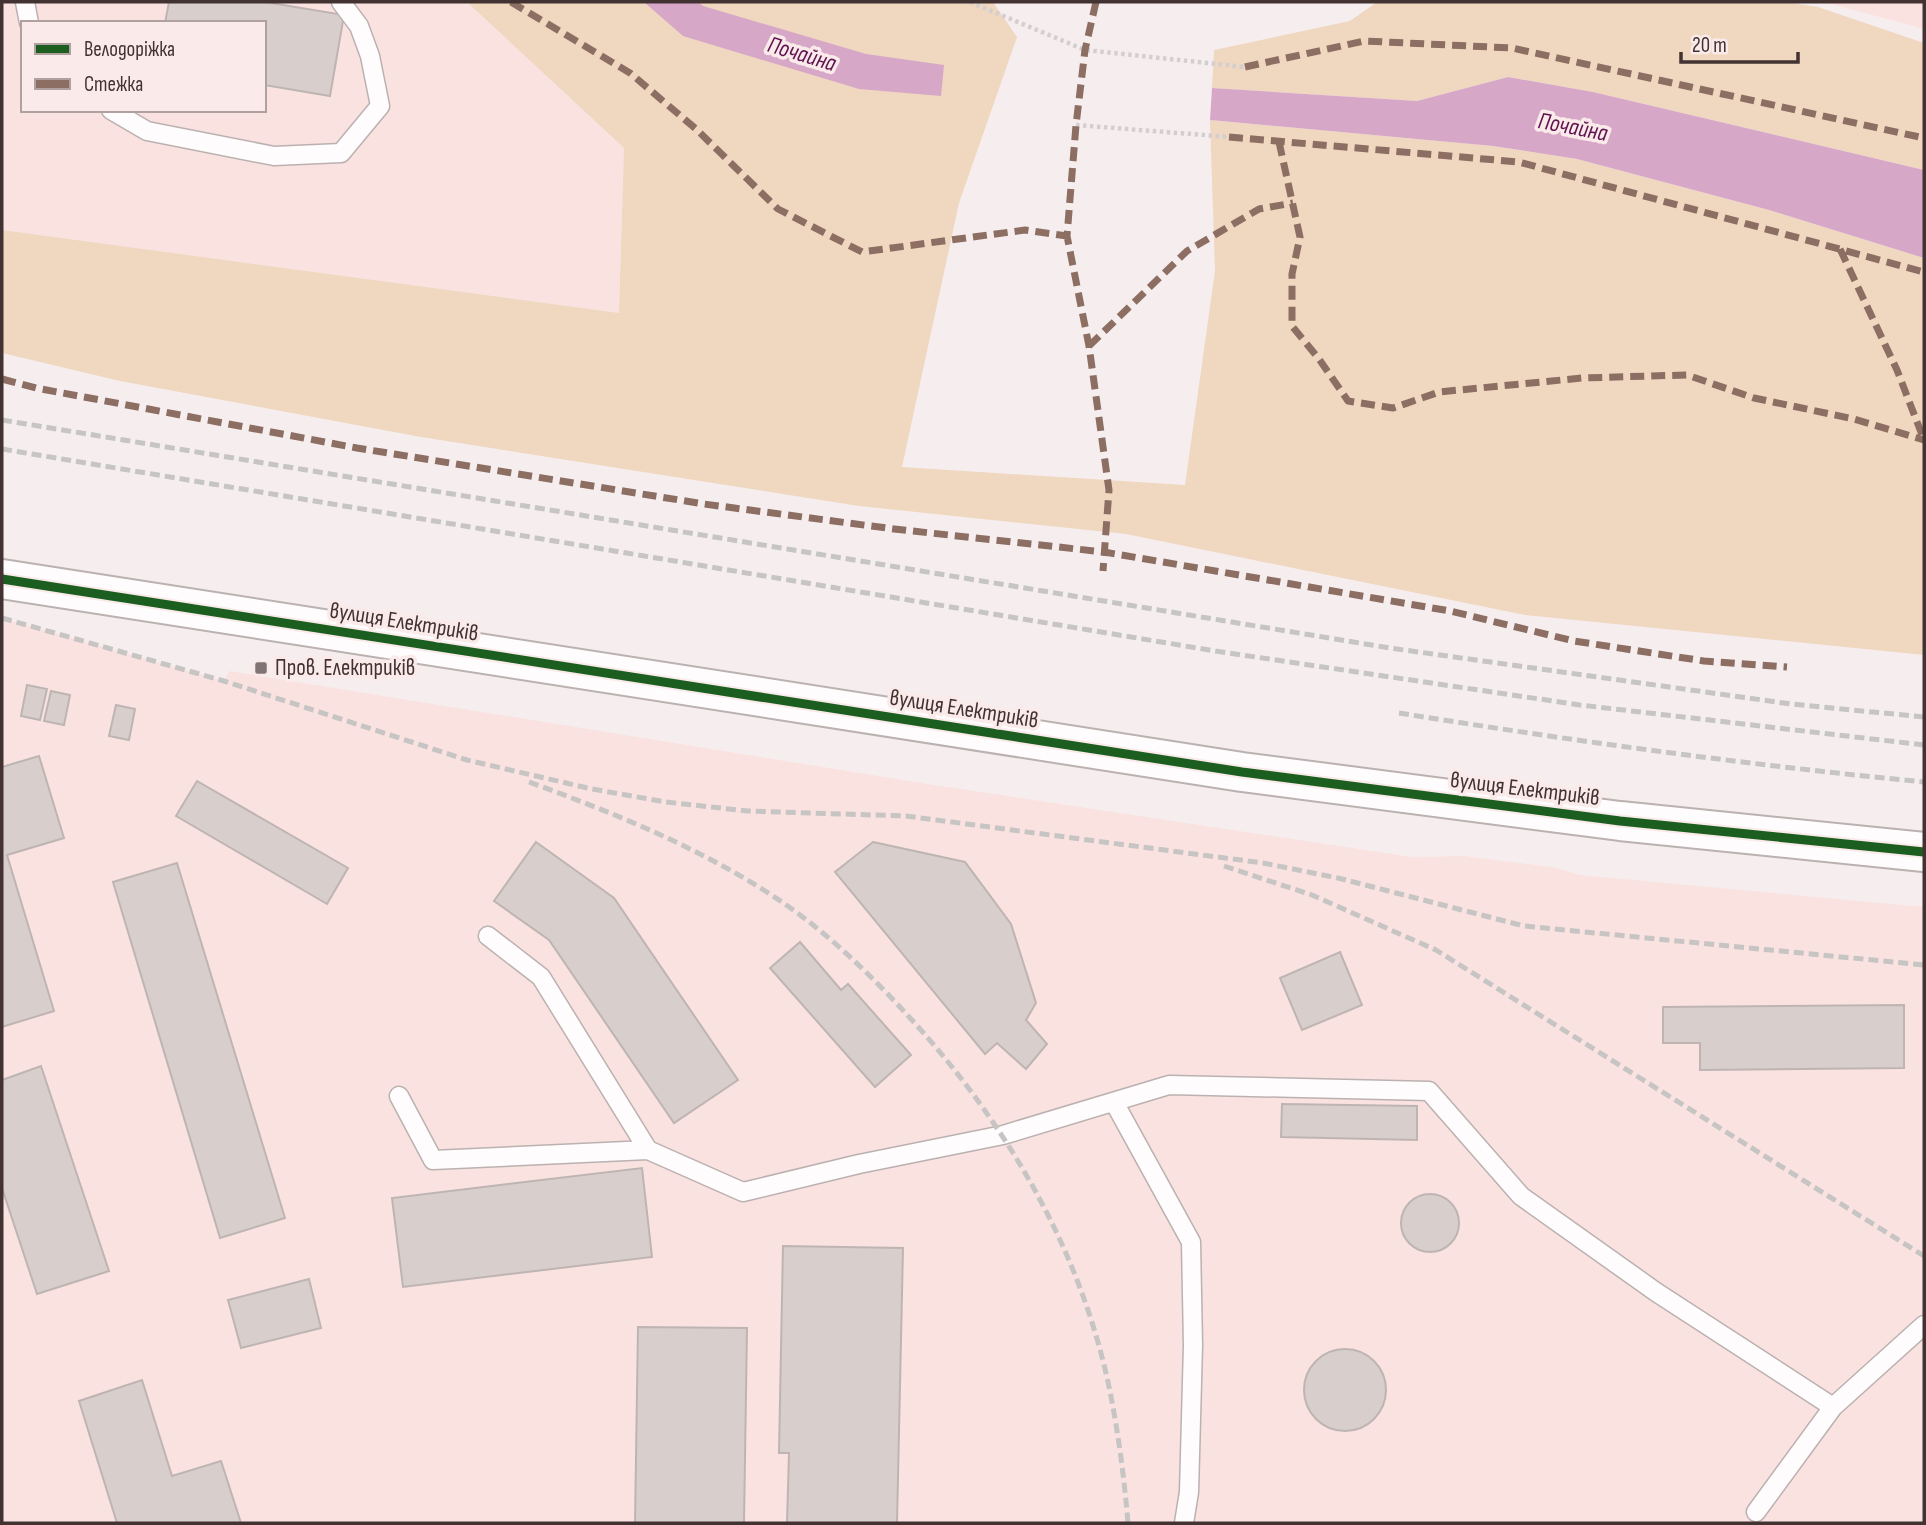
<svg xmlns="http://www.w3.org/2000/svg" width="1926" height="1525" font-family="'Sofia Sans Condensed',sans-serif">
  <style>
    .built { fill: #fae2e1; fill-rule: evenodd }
    .green { fill: #efd7c0 }
    .water { fill: #d7a7c8 }
    .building { fill: #d8cecb; stroke: #beb5b2; stroke-width: 2 }
    .lines { fill: none; stroke-linecap: round; stroke-linejoin: round }
    .lane-casing { stroke: #bbb1b0; stroke-width: 21 }
    .secondary-casing { stroke: #bbb1b0; stroke-width: 42 }
    .path { stroke: #d4cfcf; stroke-width: 4.5; stroke-dasharray: 3.5 3.5; stroke-linecap: butt }
    .lane { stroke: #fefcfc; stroke-width: 18 }
    .secondary { stroke: #fefcfc; stroke-width: 38 }
    .rail { stroke: #c7c4c4; stroke-width: 5; stroke-dasharray: 10 5; stroke-linecap: butt }
    .quiet { stroke: #8d6e63; stroke-width: 7; stroke-dasharray: 14 7; stroke-linecap: butt }
    .cycleway-casing { stroke: #faebea; stroke-width: 13 }
    .cycleway { stroke: #1b5e20; stroke-width: 9 }
    .poi-dot { fill: #817474; stroke: #faebea; stroke-width: 2.5 }
    .labels { text-anchor: middle; dominant-baseline: central; stroke-width: 7; stroke-linejoin: round; paint-order: stroke }
    .street-label { font-size: 23px; fill: #423332; stroke: #faebea }
    .poi-label { font-size: 23px; fill: #423332; stroke: #faebea; text-anchor: start }
    .water-label { font-size: 24px; font-style: italic; fill: #611351; stroke: #faebea }
  </style>
  <rect width="100%" height="100%" fill="#f6eeee"/>
  <path class="built" d="M2 2H467L624 148 619 313 2 230ZM23 23H264V110H23Z
    M1824 2H1924V29Z
    M2 618 224 681 229 671 928 784 1412 857 1464 856 1552 867 1580 875 1924 907V1523H2Z"/>
  <path class="green" d="M467 2H993L1017 37 959 203 902 467 1185 485 1215 271 1210 120 1493 146 1577 159 1769 210 1924 258V655L1525 615 1126 534 859 506 421 437 120 381 2 353V230L619 313 624 148Z
    M1377 2H1786L1818 7 1924 43V170L1593 92 1508 77 1417 101 1212 88 1214 50 1350 21Z"/>
  <path class="water" d="M644 2H698L703 6 866 54 944 65 941 96 859 89 683 36Z
    M1508 77 1593 92 1924 170V258L1769 210 1577 159 1493 146 1210 120 1212 88 1417 101Z"/>
  <path class="building" d="M169 2H265L344 15 330 96 264 85V23H165Z
    M27 685 47 689 40 720 21 716Z
    M51 691 70 695 64 725 44 721Z
    M116 705 135 709 129 740 109 736Z
    M39 756 64 838 7 855 54 1011 2 1027V767Z
    M197 781 348 868 327 904 176 816Z
    M536 842 614 898 738 1080 674 1123 549 940 494 901Z
    M873 842 965 862 1011 924 1036 1003 1026 1020 1047 1044 1026 1069 997 1043 985 1054 835 872Z
    M177 863 285 1218 220 1238 113 882Z
    M800 942 841 990 848 984 911 1055 875 1087 770 968Z
    M1340 952 1362 1005 1302 1030 1280 978Z
    M1904 1005V1068L1700 1070V1043H1663V1007Z
    M41 1066 109 1271 37 1294 2 1188V1080Z
    M1282 1104 1417 1106V1140L1281 1137Z
    M642 1168 652 1257 403 1287 392 1198Z
    M1401 1223a29 29 0 1 1 58 0a29 29 0 1 1-58 0Z
    M783 1246 903 1248 897 1523H787L789 1453H779Z
    M309 1279 321 1328 241 1348 228 1300Z
    M638 1327 747 1328 744 1523H635Z
    M1304 1390a41 41 0 1 1 82 0a41 41 0 1 1-82 0Z
    M142 1380 172 1476 221 1461 241 1523H117L79 1401Z"/>
  <g class="lines">
    <defs>
      <path id="lane" d="M25 2 29 23
        M111 110 147 131 274 156 341 153 380 106 370 56 359 26 341 2
        M488 936 541 977 648 1150
        M399 1096 433 1160 648 1150 743 1192 859 1164 1003 1135 1169 1085 1429 1091 1521 1196 1656 1292 1833 1407
        M1114 1102 1191 1242 1193 1345 1189 1492 1184 1523
        M1756 1512 1833 1407 1924 1325"/>
      <path id="secondary" d="M2 579 1242 772 1620 821 1924 852"/>
    </defs>
    <use href="#lane" class="lane-casing"/>
    <use href="#secondary" class="secondary-casing"/>
    <path class="path" d="M970 2 1085 50 1245 67
      M1076 125 1229 137"/>
    <use href="#lane" class="lane"/>
    <use href="#secondary" class="secondary"/>
    <path class="rail" d="M2 420 1390 648 1791 704 1924 717
      M2 449 1215 651 1580 705 1924 745
      M2 618 224 681 467 760 592 789 666 802 747 811 906 816 1263 863 1338 878 1524 926 1924 965
      M1399 713C1574 741 1748 765 1924 782
      M529 782C614 813 698 847 773 896 825 930 870 974 911 1019 1005 1122 1078 1245 1108 1382 1118 1429 1124 1476 1128 1523
      M1224 866 1312 895 1436 950 1924 1256"/>
    <path class="quiet" d="M511 2 630 73 696 129 778 209 862 252 1025 230 1067 236
      M1096 2 1085 50 1076 125 1067 236 1089 346 1109 490 1103 571
      M1245 67 1364 41 1512 48 1924 138
      M1229 137 1519 162 1924 272
      M1279 142 1300 237 1292 274V326L1319 359 1348 401 1393 408 1439 392 1582 378 1687 375 1754 398 1854 419 1924 440
      M1840 249 1897 370 1924 440
      M1089 346 1187 251 1259 209 1293 203
      M2 379 36 388 357 448 704 504 894 529 1104 552 1450 611 1574 641 1704 661 1787 667"/>
    <defs>
      <path id="cycleway" d="M2 579 1242 772 1620 821 1924 852"/>
    </defs>
    <use href="#cycleway" class="cycleway-casing"/>
    <use href="#cycleway" class="cycleway"/>
  </g>
  <rect class="poi-dot" x="254" y="661" width="14" height="14" rx="3.5"/>
  <g class="labels">
    <g class="street-label">
      <text transform="translate(404 622) rotate(9)">вулиця Електриків</text>
      <text transform="translate(964 709) rotate(9)">вулиця Електриків</text>
      <text transform="translate(1525 789) rotate(7)">вулиця Електриків</text>
    </g>
    <g class="poi-label">
      <text x="275" y="668">Пров. Електриків</text>
    </g>
    <g class="water-label">
      <text transform="translate(802 54) rotate(17)">Почайна</text>
      <text transform="translate(1573 127) rotate(11)">Почайна</text>
    </g>
  </g>
  <rect width="1926" height="1525" fill="none" stroke="#423332" stroke-width="7"/>
  <rect x="21" y="21" width="245" height="91" fill="#faebea" stroke="#b0a1a0" stroke-width="2"/>
  <rect x="35" y="44" width="35" height="10" fill="#1b5e20" stroke="#b0a1a0" stroke-width="2"/>
  <text x="84" y="56" font-size="21" fill="#423332">Велодоріжка</text>
  <rect x="35" y="79" width="35" height="10" fill="#8d6e63" stroke="#b0a1a0" stroke-width="2"/>
  <text x="84" y="91" font-size="21" fill="#423332">Стежка</text>
  <path d="M1681 52v10h117v-10" fill="none" stroke="#423332" stroke-width="3.5"/>
  <text x="1692" y="52" font-size="21" fill="#423332" stroke="#faebea" stroke-width="5" paint-order="stroke">20 m</text>
</svg>
